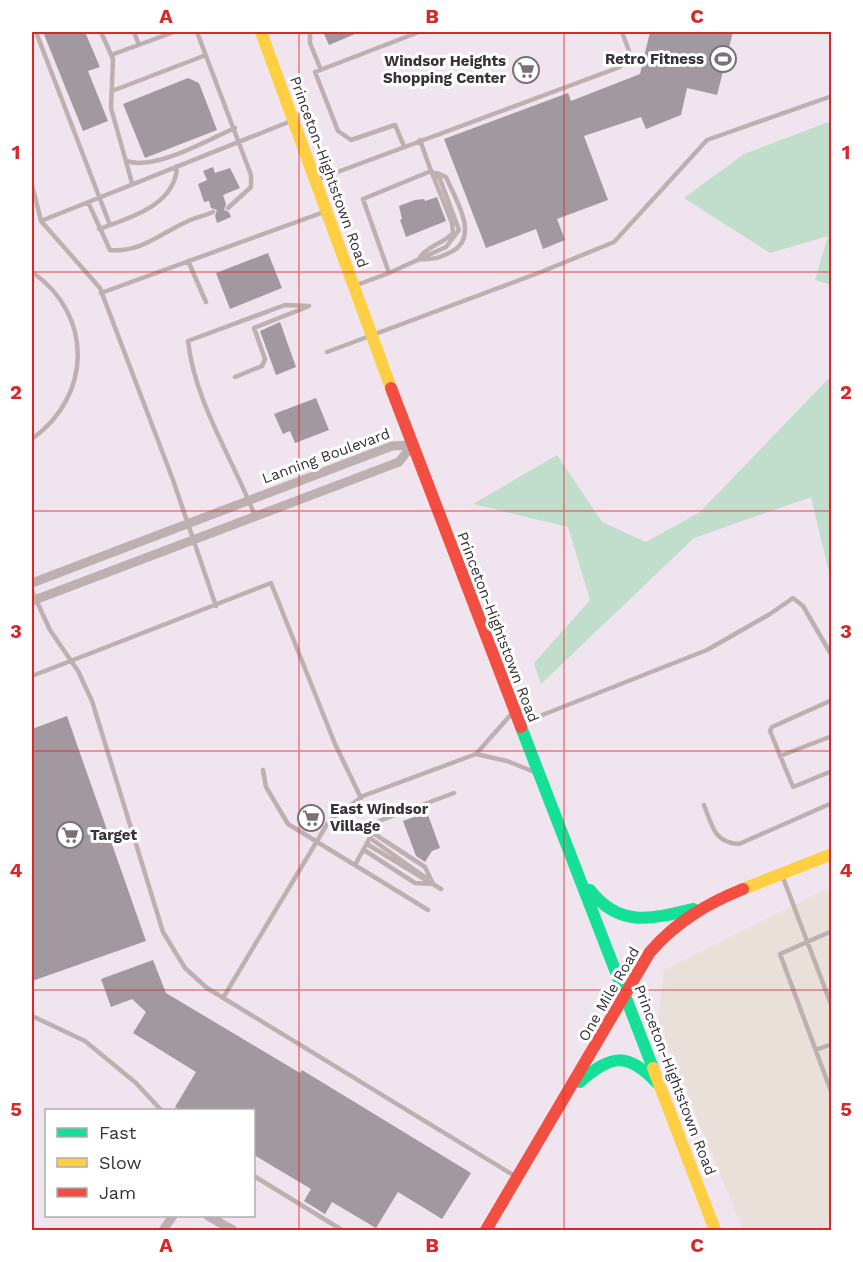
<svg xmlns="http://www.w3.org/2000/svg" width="863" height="1262" font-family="'Work Sans',sans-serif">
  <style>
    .industrial { fill: #eae0da }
    .green { fill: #c0decb }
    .building { fill: #a299a0 }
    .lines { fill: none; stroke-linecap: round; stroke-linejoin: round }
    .lane { stroke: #beafb1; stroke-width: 4.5 }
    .street { stroke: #beafb1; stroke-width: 9 }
    .fast { stroke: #16e098; stroke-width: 12 }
    .slow { stroke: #ffcf43; stroke-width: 12 }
    .jam { stroke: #f24e42; stroke-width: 12 }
    .grid { fill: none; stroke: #d62828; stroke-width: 1.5; stroke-opacity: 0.55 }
    .labels { text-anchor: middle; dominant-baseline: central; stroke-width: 6; stroke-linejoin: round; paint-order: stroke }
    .poi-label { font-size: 15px; font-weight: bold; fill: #393239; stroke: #fff; text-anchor: end }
    .street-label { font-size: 15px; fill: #393239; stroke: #fff }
    .neatline { fill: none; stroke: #d62828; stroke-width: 2 }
    .grid-label { font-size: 20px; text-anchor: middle; font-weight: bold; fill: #d62828 }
  </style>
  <rect width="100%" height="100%" fill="#f0e4ef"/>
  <path class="industrial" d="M831 887V1230H743L658 1022 664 970Z"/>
  <path class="green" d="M831 121V285L815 280 828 236 770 253 684 198 744 154Z
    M831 376V581L811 497 694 538 541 684 534 663 590 600 568 527 473 504 557 455 602 522 646 542 700 512Z"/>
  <path class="building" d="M43 32H85L100 67 88 71 108 121 83 131Z
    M323 32H360L329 45Z
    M650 32H733L717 95 687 88 681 115 646 129 641 117 584 136 608 200 557 219 565 240 543 249 536 229 486 248 444 139 568 93 571 101 640 74Z
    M188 78 199 83 217 130 145 158 123 104Z
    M213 167 215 173 230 168 240 188 223 195 226 204 224 210 229 212 231 217 217 223 215 216 217 210 211 208 209 201 204 202 198 184 207 180 203 171Z
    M437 197 446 221 406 237 400 220 402 219 399 206 415 200 424 199 425 201Z
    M268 253 282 288 230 309 216 273Z
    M280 322 296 367 276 375 260 331Z
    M316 398 329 430 295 443 290 431 283 434 274 414Z
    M67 716 146 941 32 981V729Z
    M427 812 440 848 432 851 425 862 416 856 403 821Z
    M153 960 166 993 300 1073 302 1070 471 1173 442 1219 398 1192 376 1228 332 1202 325 1214 304 1201 311 1189 254 1155V1110H180L175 1107 196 1072 133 1033 146 1012 132 999 111 1007 101 979Z"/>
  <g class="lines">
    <path class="lane" d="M36 32 110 225
      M101 32 113 59 111 108 132 183
      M134 32 139 45
      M197 32 251 175V187L228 208
      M310 32V43L321 70
      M111 55 174 32
      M112 91 206 55
      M404 146 395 125 351 140 338 131 315 72 419 32
      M126 161C155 171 207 140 235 128
      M316 180 620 67 629 51 622 32
      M32 185 41 221 100 288 173 480 216 606
      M88 202 110 250C140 253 160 234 186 222 194 218 204 216 213 212
      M41 221 291 121
      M99 229C130 218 176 205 177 166
      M420 257C429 245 443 244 453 233L452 223 432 173
      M419 259C433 260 439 258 451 252 481 237 455 199 446 177L437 173
      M188 261 206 302
      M32 272C94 315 92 396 32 439
      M389 273 446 247 459 230 440 179 431 171
      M354 286 389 273 363 199 431 171 420 140
      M101 293 324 212
      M327 352 541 272 614 242 707 140 832 96
      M235 377 262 366 265 359 254 328 307 307
      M255 516C233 459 195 403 188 341L285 305 309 306
      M32 591 50 630 78 671 92 701 163 932 185 968 207 988 518 1178
      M32 676 271 583 335 744 361 798
      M832 700 772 727 770 731 793 787 832 771
      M522 723 707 650 770 614 793 598 803 606 832 656
      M476 754 507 761 537 773
      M780 756 832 736
      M263 770 266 787 288 824 428 910
      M704 805C712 825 714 843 739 844L832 803
      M373 833 425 867 433 884 441 889
      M370 838 429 880
      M367 844 431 883
      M364 850 415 883 433 884
      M355 865 379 821 454 793
      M782 875 832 1007
      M832 931 780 954 832 1094
      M223 998 329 821 363 796 476 754 514 711
      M32 1016 85 1041 136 1083 161 1110
      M816 1050 832 1044
      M254 1176 342 1230"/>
    <path class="street" d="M32 583 392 446 412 445
      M32 601 399 462 412 445
      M208 1216 233 1230
      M163 1230 173 1216"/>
    <path class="fast" d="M521 727 653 1068
      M590 890C619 928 652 919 693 909
      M580 1082C611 1054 628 1052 657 1083"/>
    <path class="slow" d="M261 32 391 388
      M743 889 832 854
      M653 1068 715 1230"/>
    <path class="jam" d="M391 388 521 727
      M486 1230 650 952C676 922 706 904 743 889"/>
  </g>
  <path class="grid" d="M299 32V1230M564 32V1230M32 272H832M32 511H832M32 751H832M32 990H832"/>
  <defs>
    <symbol id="stadium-ring" viewBox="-11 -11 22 22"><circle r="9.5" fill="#fff" stroke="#797079" stroke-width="1.5"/><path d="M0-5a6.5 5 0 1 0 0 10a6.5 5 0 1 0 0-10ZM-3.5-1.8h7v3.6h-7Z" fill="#797079"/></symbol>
    <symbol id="supermarket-ring" viewBox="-11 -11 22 22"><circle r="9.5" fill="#fff" stroke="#797079" stroke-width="1.5"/><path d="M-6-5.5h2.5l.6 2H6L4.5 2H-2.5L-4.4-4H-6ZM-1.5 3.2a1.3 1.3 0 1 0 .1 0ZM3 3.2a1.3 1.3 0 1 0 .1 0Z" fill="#797079"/></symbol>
  </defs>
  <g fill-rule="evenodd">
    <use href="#stadium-ring" x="708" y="44" width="30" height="30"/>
    <use href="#supermarket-ring" x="511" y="55" width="30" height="30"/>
    <use href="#supermarket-ring" x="296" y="803" width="30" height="30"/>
    <use href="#supermarket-ring" x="55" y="820" width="30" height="30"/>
  </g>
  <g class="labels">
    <g class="poi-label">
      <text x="704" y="59">Retro Fitness</text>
      <text x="506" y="61">Windsor Heights<tspan x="506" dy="17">Shopping Center</tspan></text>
      <text x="330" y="809" text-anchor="start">East Windsor<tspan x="330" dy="17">Village</tspan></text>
      <text x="90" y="835" text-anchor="start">Target</text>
    </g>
    <g class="street-label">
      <text transform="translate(329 172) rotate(70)">Princeton-Hightstown Road</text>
      <text transform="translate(326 456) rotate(-20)">Lanning Boulevard</text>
      <text transform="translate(498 627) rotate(69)">Princeton-Hightstown Road</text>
      <text transform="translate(609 994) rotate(-60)">One Mile Road</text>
      <text transform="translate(675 1080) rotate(69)">Princeton-Hightstown Road</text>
    </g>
  </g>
  <rect width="863" height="1262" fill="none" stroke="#ffffff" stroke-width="66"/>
  <rect x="45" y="1109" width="210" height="108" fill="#ffffff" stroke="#b0adb0" stroke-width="1.5"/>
  <rect x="57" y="1128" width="30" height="9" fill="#16e098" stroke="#b0adb0" stroke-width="1.5"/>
  <text x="99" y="1139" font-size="18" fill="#393239">Fast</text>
  <rect x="57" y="1158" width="30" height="9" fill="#ffcf43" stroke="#b0adb0" stroke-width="1.5"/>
  <text x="99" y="1169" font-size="18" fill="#393239">Slow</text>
  <rect x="57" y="1188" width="30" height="9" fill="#f24e42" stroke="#b0adb0" stroke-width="1.5"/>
  <text x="99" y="1199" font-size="18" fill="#393239">Jam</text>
  <rect x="33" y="33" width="797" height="1196" class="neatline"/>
  <g class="grid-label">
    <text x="166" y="23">A</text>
    <text x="432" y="23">B</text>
    <text x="697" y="23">C</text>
    <text x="16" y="159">1</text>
    <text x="846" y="159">1</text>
    <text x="16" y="399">2</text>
    <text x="846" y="399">2</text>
    <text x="16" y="638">3</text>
    <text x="846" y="638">3</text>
    <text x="16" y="877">4</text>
    <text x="846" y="877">4</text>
    <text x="16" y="1116">5</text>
    <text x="846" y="1116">5</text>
    <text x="166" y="1252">A</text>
    <text x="432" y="1252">B</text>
    <text x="697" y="1252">C</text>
  </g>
</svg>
